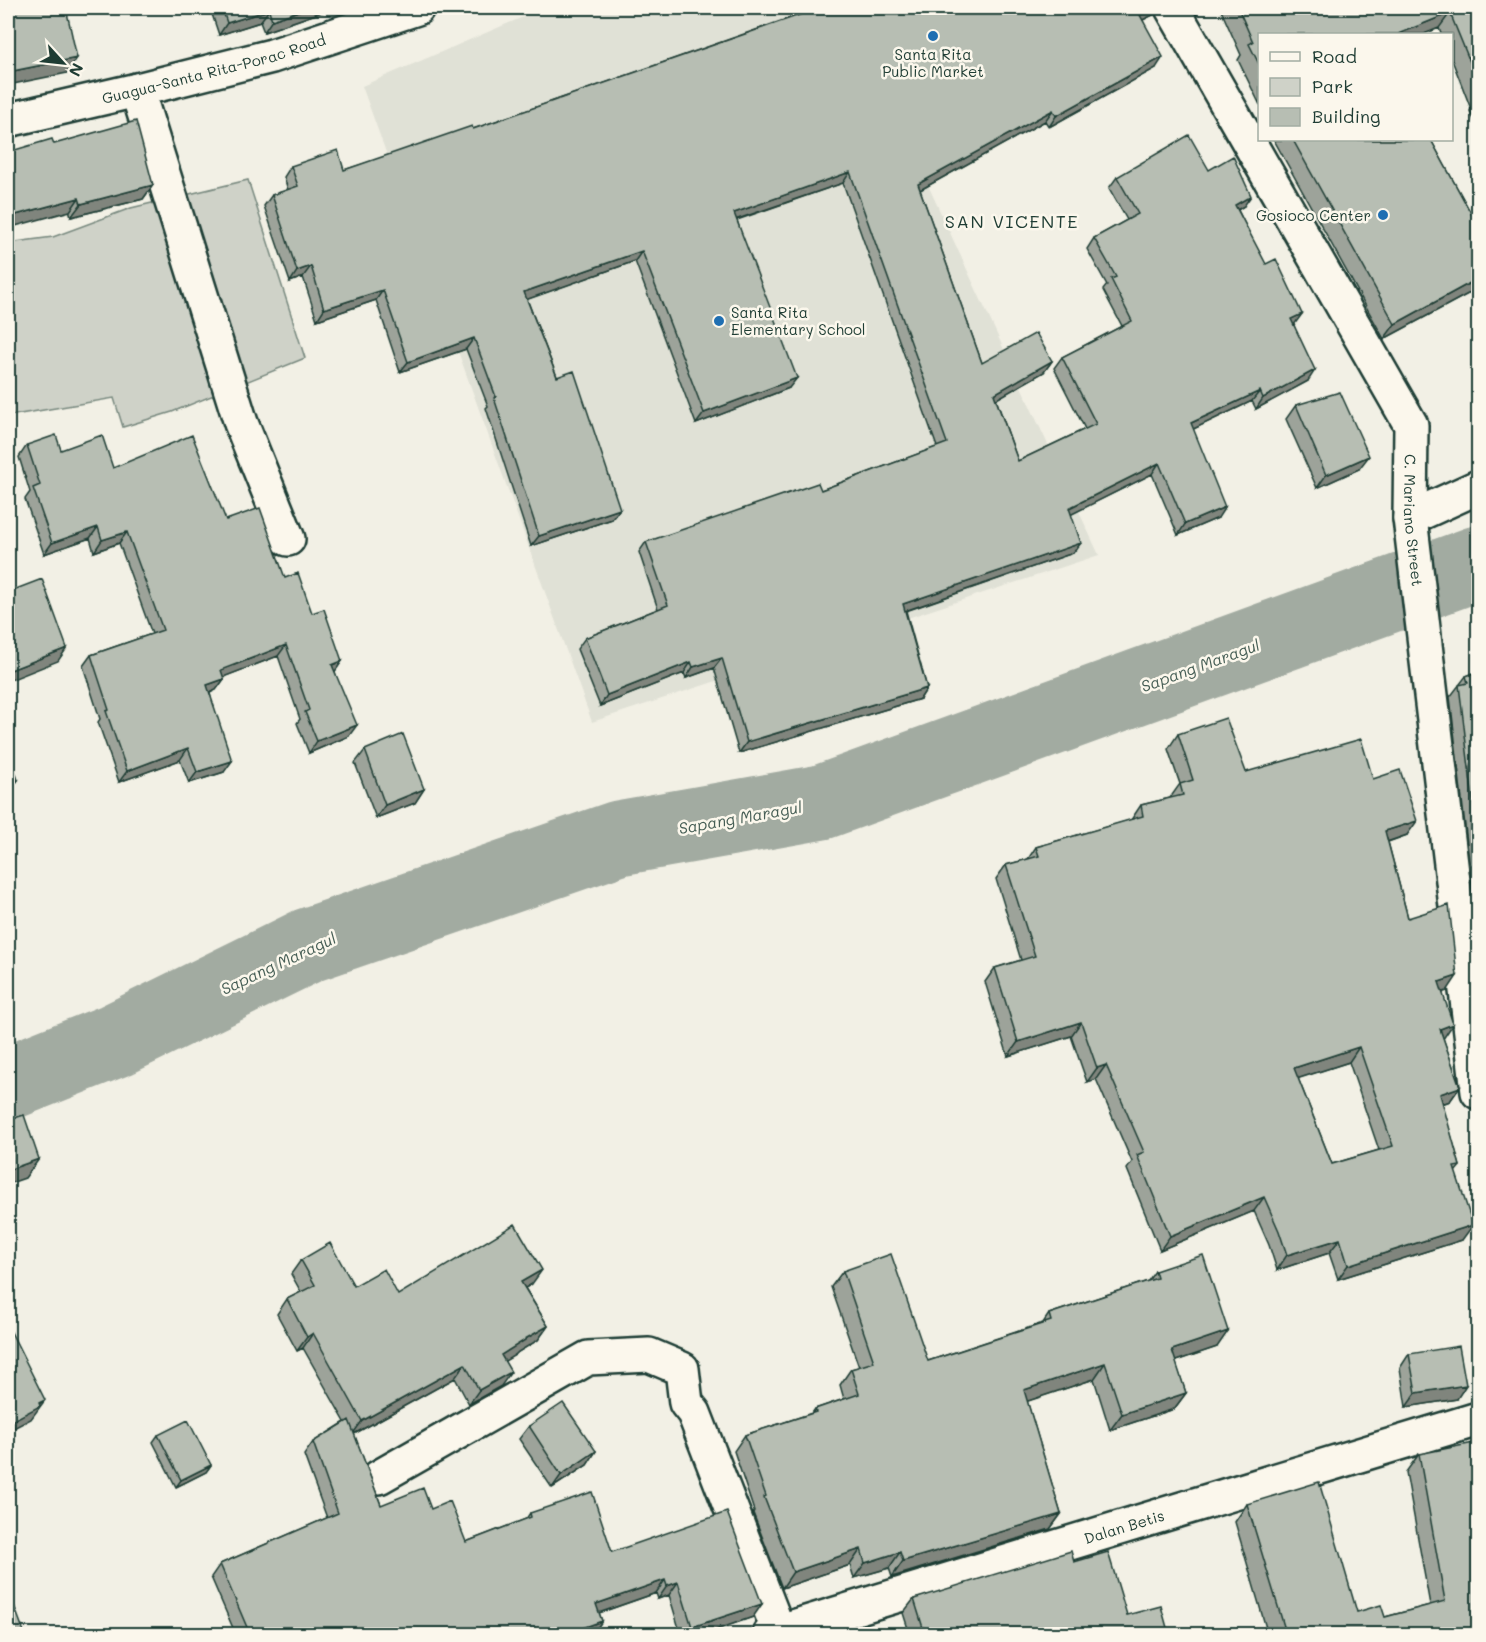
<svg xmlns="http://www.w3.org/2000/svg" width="1486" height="1642" font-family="Mali,sans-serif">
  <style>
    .built { fill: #e0e1d6 }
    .green { fill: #cfd2c8; stroke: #77887e; stroke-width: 1.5 }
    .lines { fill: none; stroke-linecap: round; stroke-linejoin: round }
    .river { stroke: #a2aba1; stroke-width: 75 }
    .street-casing { stroke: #1f3d34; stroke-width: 38 }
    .secondary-casing { stroke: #1f3d34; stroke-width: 38 }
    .street { stroke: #fbf7ec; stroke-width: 33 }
    .secondary { stroke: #fbf7ec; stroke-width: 33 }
    .wall { fill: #9da39a; stroke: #1f3d34; stroke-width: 1.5; fill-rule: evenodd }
    .shaded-wall { fill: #80857d; stroke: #1f3d34; stroke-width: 1.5 }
    .building { fill: #b7beb3; stroke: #1f3d34; stroke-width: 1.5; fill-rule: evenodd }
    .poi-dot { fill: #1f6fb2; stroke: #fbf7ec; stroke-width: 2 }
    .labels { text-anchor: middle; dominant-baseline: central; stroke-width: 5; stroke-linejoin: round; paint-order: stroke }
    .poi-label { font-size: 15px; fill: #1f3d34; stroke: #fbf7ec }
    .street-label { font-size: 15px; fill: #1f3d34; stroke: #fbf7ec }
    .water-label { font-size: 16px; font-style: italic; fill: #465e55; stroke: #fbf7ec }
    .quarter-label { font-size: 18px; letter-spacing: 1.5px; fill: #1f3d34; stroke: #fbf7ec }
  </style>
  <rect width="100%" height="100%" fill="#f2f0e5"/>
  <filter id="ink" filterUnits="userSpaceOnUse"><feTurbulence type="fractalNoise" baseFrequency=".0167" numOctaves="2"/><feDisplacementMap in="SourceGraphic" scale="12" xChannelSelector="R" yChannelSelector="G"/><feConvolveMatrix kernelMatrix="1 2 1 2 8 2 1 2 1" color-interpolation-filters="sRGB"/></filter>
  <g filter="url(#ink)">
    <path class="built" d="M544 8H876L865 49 1099 555 592 722 362 86Z"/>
    <path class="green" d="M248 180 305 358 172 412 123 427 114 398 8 416V243L53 237 131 208Z"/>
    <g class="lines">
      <path class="river" d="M8 1083 116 1040 309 945 619 838 822 802 1478 563"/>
      <defs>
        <path id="street" d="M137 90 241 423 288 539
          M1410 518 1478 487
          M379 1477 588 1358 649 1355 682 1369 686 1403 694 1413 779 1632"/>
        <g id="secondary">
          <path id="s1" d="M1172 8 1411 425 1410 518 1478 1092"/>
          <path id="s2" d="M8 120 137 90 272 56 417 8"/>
          <path id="s3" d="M770 1634 1478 1419"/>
        </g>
      </defs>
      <use href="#street" class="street-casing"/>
      <use href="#secondary" class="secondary-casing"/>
      <use href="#street" class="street"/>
      <use href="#secondary" class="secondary"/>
    </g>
    <path class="wall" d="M210 8H333L264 32 260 22 219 35Z
      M794 8H1158L1153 15 1143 20 1156 68 1049 127 1045 121 920 190 982 363 1052 361 1044 372 996 399 1018 461 1085 429 1054 368 1062 357 1122 326 1103 290 1107 285 1087 249 1094 238 1127 220 1109 188 1117 177 1209 170 1244 206 1238 210 1294 325 1308 381 1256 409 1252 401 1193 429 1218 518 1178 535 1152 474 1071 514 1073 553 906 611 927 688 920 699 739 753 714 668 686 678 684 673 600 706 577 649 585 638 658 609 639 552 646 542 821 490 937 447 843 183 737 220 789 388 696 424 635 261 527 299 612 519 531 546 486 408 488 406 466 349 400 372 376 300 317 320 303 277 290 282 264 206 272 195 288 190 284 177 291 166 344 170 473 129 798 15Z
      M1220 8H1479V131L1470 111 1471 109 1452 60V34H1441L1439 28 1424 34H1260V105L1238 60 1241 55Z
      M1274 140H1431L1479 228V288L1384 339Z
      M54 144 153 185 143 199 71 217Z
      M1296 405 1359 469 1317 488 1286 419Z
      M27 445 61 450 113 468 226 520 285 578 312 613 342 661 335 671 349 736 309 753 297 723 300 719 278 656 223 677 224 679 216 690 210 693 224 772 189 783 180 760 119 782 98 722 100 719 83 666 91 655 152 634 119 543 94 552 90 538 44 554 25 499 30 492 19 457Z
      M1479 671V901L1471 877 1450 697 1466 676Z
      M1178 734 1246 772 1373 779 1407 835 1388 842 1408 918 1447 991 1443 992V1038L1460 1087 1450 1101 1442 1104 1460 1166 1455 1172 1462 1240 1338 1279 1329 1253 1277 1270 1269 1245 1254 1211 1160 1250 1127 1169 1132 1162 1096 1079 1087 1082 1071 1036 1008 1056 985 982 995 968 1021 960 996 879 1006 865 1028 859 1036 847 1131 820 1141 805 1170 798 1180 784 1168 749ZM1349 1062 1379 1150 1332 1164 1298 1078Z
      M365 750 424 789 415 803 376 818 355 763Z
      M1479 903V937L1475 908Z
      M301 1260 354 1286 398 1295 532 1284 525 1288 548 1326 538 1340 518 1352 515 1355 504 1361 501 1386 469 1404 455 1378 354 1434 381 1505 431 1509 466 1542 526 1519 530 1513 753 1617 701 1635H681L669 1595 658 1599 656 1593 599 1613 602 1621 593 1634 236 1635 211 1577 220 1564 327 1518 304 1455 313 1442 345 1422 303 1348 297 1351 277 1314 287 1299 301 1292 291 1274Z
      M843 1271 928 1361 1043 1323 1049 1314 1148 1281 1155 1271 1217 1347 1175 1361 1186 1393 1174 1409 1110 1430 1094 1379 1027 1401 1061 1514 1050 1529 892 1577 889 1568 854 1578 850 1565 782 1588 753 1513 754 1511 734 1451 745 1435 812 1413 815 1409 844 1399 840 1385 851 1369 859 1367 831 1287Z
      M1409 1354 1457 1399 1406 1407 1400 1368Z
      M529 1426 596 1451 587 1465 552 1488 519 1439Z
      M158 1435 211 1465 206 1472 176 1487 153 1442Z
      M1419 1454 1479 1635H1268L1235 1522 1247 1504 1357 1612 1385 1617 1430 1605 1406 1472Z
      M1074 1562 1127 1615 910 1635 903 1613 914 1599Z"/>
    <path class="shaded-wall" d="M307 8H333L264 32 272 20Z
      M1154 8H1158L1153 15 1132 25 1140 15Z
      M269 10 260 22 219 35 227 23Z
      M1450 13 1439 28 1424 34H1398Z
      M1163 57 1156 68 1049 127 1056 116Z
      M77 58 67 73 8 85V72Z
      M1053 110 1045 121 911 195 918 184Z
      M850 172 843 183 726 223 734 213Z
      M153 185 143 199 71 217 81 204Z
      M1251 196 1244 206 1228 215 1235 205Z
      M79 198 70 211 8 228V217Z
      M642 251 635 261 517 303 524 292Z
      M311 266 303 277 290 282 297 271Z
      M1479 278V288L1384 339 1395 324Z
      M383 290 376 300 317 320 324 309Z
      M1302 314 1294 325 1283 330 1291 319Z
      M474 338 466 349 400 372 408 362Z
      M1052 361 1044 372 986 405 994 394Z
      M1315 370 1308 381 1256 409 1263 398Z
      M797 378 789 388 696 424 704 413Z
      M1260 391 1252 401 1183 434 1191 423Z
      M1369 456 1359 469 1317 488 1326 475Z
      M1159 463 1152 474 1062 519 1069 508Z
      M1225 507 1218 518 1178 535 1185 524Z
      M620 509 612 519 531 546 539 536Z
      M98 527 90 538 44 554 52 543Z
      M127 532 119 543 94 552 102 540Z
      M1081 543 1073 553 896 614 903 604Z
      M286 645 278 656 213 681 221 670Z
      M67 648 58 661 8 681V671Z
      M722 658 714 668 686 678 693 667Z
      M342 661 334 673 332 665Z
      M691 662 684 673 600 706 607 695Z
      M224 679 216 690 199 697 207 685Z
      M927 688 920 699 739 753 747 742Z
      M357 725 349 736 309 753 317 741Z
      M188 748 180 760 119 782 127 771Z
      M232 761 224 772 189 783 197 772Z
      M18 780 10 792 8 793V783Z
      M424 789 415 803 376 818 385 805Z
      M1417 821 1407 835 1375 846 1385 831Z
      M1457 976 1447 991 1429 996 1439 982Z
      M1081 1022 1071 1036 1008 1056 1018 1042Z
      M1453 1024 1443 1039 1440 1029Z
      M1359 1047 1349 1062 1284 1083 1294 1068Z
      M1106 1065 1096 1079 1087 1082 1097 1068Z
      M1460 1087 1450 1101 1430 1108 1440 1094Z
      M39 1159 25 1178 8 1184V1170Z
      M1264 1197 1254 1211 1160 1250 1170 1236Z
      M1473 1225 1462 1240 1338 1279 1348 1265Z
      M1340 1239 1329 1253 1277 1270 1287 1255Z
      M542 1270 532 1284 511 1296 521 1282Z
      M548 1326 538 1340 518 1352 515 1355 490 1370 501 1355 525 1339Z
      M1228 1331 1217 1347 1161 1366 1172 1350Z
      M313 1333 303 1348 297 1351 307 1337Z
      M1105 1363 1094 1379 1013 1406 1024 1390Z
      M465 1364 455 1378 352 1435 362 1421Z
      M511 1372 501 1386 469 1404 479 1390Z
      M1466 1385 1457 1399 1406 1407 1416 1393Z
      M1186 1393 1174 1409 1110 1430 1122 1414Z
      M45 1400 31 1419 8 1431V1423Z
      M596 1451 587 1465 552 1488 561 1475Z
      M211 1465 206 1472 176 1487 181 1480Z
      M1061 1514 1050 1529 892 1577 903 1561Z
      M861 1549 850 1565 782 1588 793 1572Z
      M900 1552 889 1568 854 1578 865 1563Z
      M665 1580 656 1593 587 1617 596 1604Z
      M678 1582 669 1595 658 1599 667 1586Z
      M762 1604 753 1617 701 1635H687L692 1627Z
      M602 1621 592 1635H563Z
      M256 1629 252 1635H248L249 1632Z"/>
    <path class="building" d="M8 8H66L77 58 8 72Z
      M222 8H307L272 20 269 10 227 23Z
      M806 8H1154L1140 15 1163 57 1056 116 1053 110 918 184 982 363 1036 333 1052 361 994 394 1018 461 1096 424 1062 357 1132 321 1111 279 1116 277 1094 238 1138 214 1117 177 1189 135 1209 170 1233 156 1251 196 1235 205 1266 264 1276 259 1302 314 1291 319 1315 370 1263 398 1260 391 1191 423 1225 507 1185 524 1159 463 1069 508 1081 543 903 604 927 688 747 742 722 658 693 667 691 662 607 695 585 638 668 605 646 542 818 483 821 490 947 443 850 172 734 213 797 378 704 413 642 251 524 292 557 377 574 371 620 509 539 536 494 398 496 397 474 338 408 362 383 290 324 309 311 266 297 271 272 195 298 186 291 166 338 150 344 170 472 126 473 129 808 12Z
      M1238 8H1479V84L1450 13 1398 34H1260V66L1249 44 1253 42Z
      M136 121 153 185 81 204 79 198 8 217V152L52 139 54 144Z
      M1293 140H1431L1479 228V278L1395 324Z
      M1340 392 1369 456 1326 475 1296 405Z
      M56 435 61 450 102 435 113 468 192 435 226 520 260 508 285 578 298 573 312 613 324 609 342 661 332 665 357 725 317 741 305 712 309 710 286 645 221 670 224 679 207 685 232 761 197 772 188 748 127 771 106 711 109 710 91 655 163 630 127 532 102 540 98 527 52 543 33 488 40 485 27 445Z
      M42 579 67 648 8 671V592Z
      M1479 671V851L1459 685 1468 683 1466 676Z
      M1226 718 1246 772 1361 739 1373 779 1400 770 1417 821 1385 831 1408 918 1449 905 1457 976 1439 982 1453 1024 1440 1029 1460 1087 1440 1094 1460 1166 1454 1167 1473 1225 1348 1265 1340 1239 1287 1255 1279 1231 1264 1197 1170 1236 1137 1155 1144 1152 1106 1065 1097 1068 1081 1022 1018 1042 995 968 1035 956 1006 865 1039 856 1036 847 1143 816 1141 805 1183 795 1180 784 1193 780 1178 734ZM1359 1047 1393 1146 1332 1164 1294 1068Z
      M403 734 424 789 385 805 365 750Z
      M8 751 18 780 8 783Z
      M24 1115 39 1159 8 1170V1120Z
      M515 1224 542 1270 521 1282 548 1326 525 1339V1340L501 1355 511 1372 479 1390 465 1364 362 1421 313 1333 307 1337 287 1299 315 1285 301 1260 330 1243 354 1286 384 1269 398 1295Z
      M891 1254 928 1361 1051 1321 1049 1314 1157 1278 1155 1271 1203 1255 1228 1331 1172 1350 1186 1393 1122 1414 1105 1363 1024 1390 1061 1514 903 1561 900 1552 865 1563 861 1549 793 1572 764 1497 766 1496 745 1435 816 1412 815 1409 859 1394 851 1369 874 1362 843 1271Z
      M8 1328H9L45 1400 39 1403 40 1406 8 1423Z
      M1459 1346 1466 1385 1416 1393 1409 1354Z
      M563 1403 596 1451 561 1475 529 1426Z
      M188 1420 211 1465 181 1480 158 1435Z
      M349 1420 381 1505 423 1488 431 1509 450 1501 466 1542 531 1517 530 1513 592 1492 612 1552 727 1512 762 1604 692 1627 678 1582 667 1586 665 1580 596 1604 602 1621 563 1635H258L256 1629 249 1632 220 1564 338 1513 313 1442Z
      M1479 1442V1635H1280L1286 1633 1247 1504 1319 1482 1357 1612 1381 1605 1385 1617 1445 1601 1419 1454Z
      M1071 1551 1074 1562 1108 1552 1127 1615 1161 1606 1169 1635H911L923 1628 914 1599Z
      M8 1589 25 1635H8Z"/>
  </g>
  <g class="poi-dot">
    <circle cx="933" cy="36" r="6"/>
    <circle cx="1383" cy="215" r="6"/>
    <circle cx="719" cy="321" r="6"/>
  </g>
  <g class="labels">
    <g class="poi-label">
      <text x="933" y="54">Santa Rita<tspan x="933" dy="17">Public Market</tspan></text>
      <text x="1371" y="215" text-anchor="end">Gosioco Center</text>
      <text x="731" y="312" text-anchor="start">Santa Rita<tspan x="731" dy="17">Elementary School</tspan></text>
    </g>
    <g class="street-label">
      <text stroke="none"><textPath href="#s2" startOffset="212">Guagua-Santa Rita-Porac Road</textPath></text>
      <text stroke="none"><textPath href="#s1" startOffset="576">C. Mariano Street</textPath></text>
      <text stroke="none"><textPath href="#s3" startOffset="370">Dalan Betis</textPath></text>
    </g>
    <g class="water-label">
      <text transform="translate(1200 665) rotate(-20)">Sapang Maragul</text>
      <text transform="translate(740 817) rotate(-10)">Sapang Maragul</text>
      <text transform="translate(278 963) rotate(-25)">Sapang Maragul</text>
    </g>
    <g class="quarter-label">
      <text x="1012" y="221">SAN VICENTE</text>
    </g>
  </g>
  <rect width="1486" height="1642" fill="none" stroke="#fbf7ec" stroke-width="30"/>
  <rect x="15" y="15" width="1456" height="1612" fill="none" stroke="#1f3d34" stroke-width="2" filter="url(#ink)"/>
  <rect x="1258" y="33" width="195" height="108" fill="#fbf7ec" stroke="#a3ada2" stroke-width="1.5"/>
  <rect x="1270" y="52" width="30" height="9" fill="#fbf7ec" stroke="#a3ada2" stroke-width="1.5"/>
  <text x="1312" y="63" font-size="18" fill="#1f3d34">Road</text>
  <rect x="1270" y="78" width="30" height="18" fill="#cfd2c8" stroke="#a3ada2" stroke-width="1.5"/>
  <text x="1312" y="93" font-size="18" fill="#1f3d34">Park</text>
  <rect x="1270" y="108" width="30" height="18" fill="#b7beb3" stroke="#a3ada2" stroke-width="1.5"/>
  <text x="1312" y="123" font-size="18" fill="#1f3d34">Building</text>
  <g transform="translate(63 63) rotate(117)" stroke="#fbf7ec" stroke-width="4.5" paint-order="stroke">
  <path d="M0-4.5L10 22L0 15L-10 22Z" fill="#1f3d34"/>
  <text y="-9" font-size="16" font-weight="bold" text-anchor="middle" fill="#1f3d34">N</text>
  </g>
</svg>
